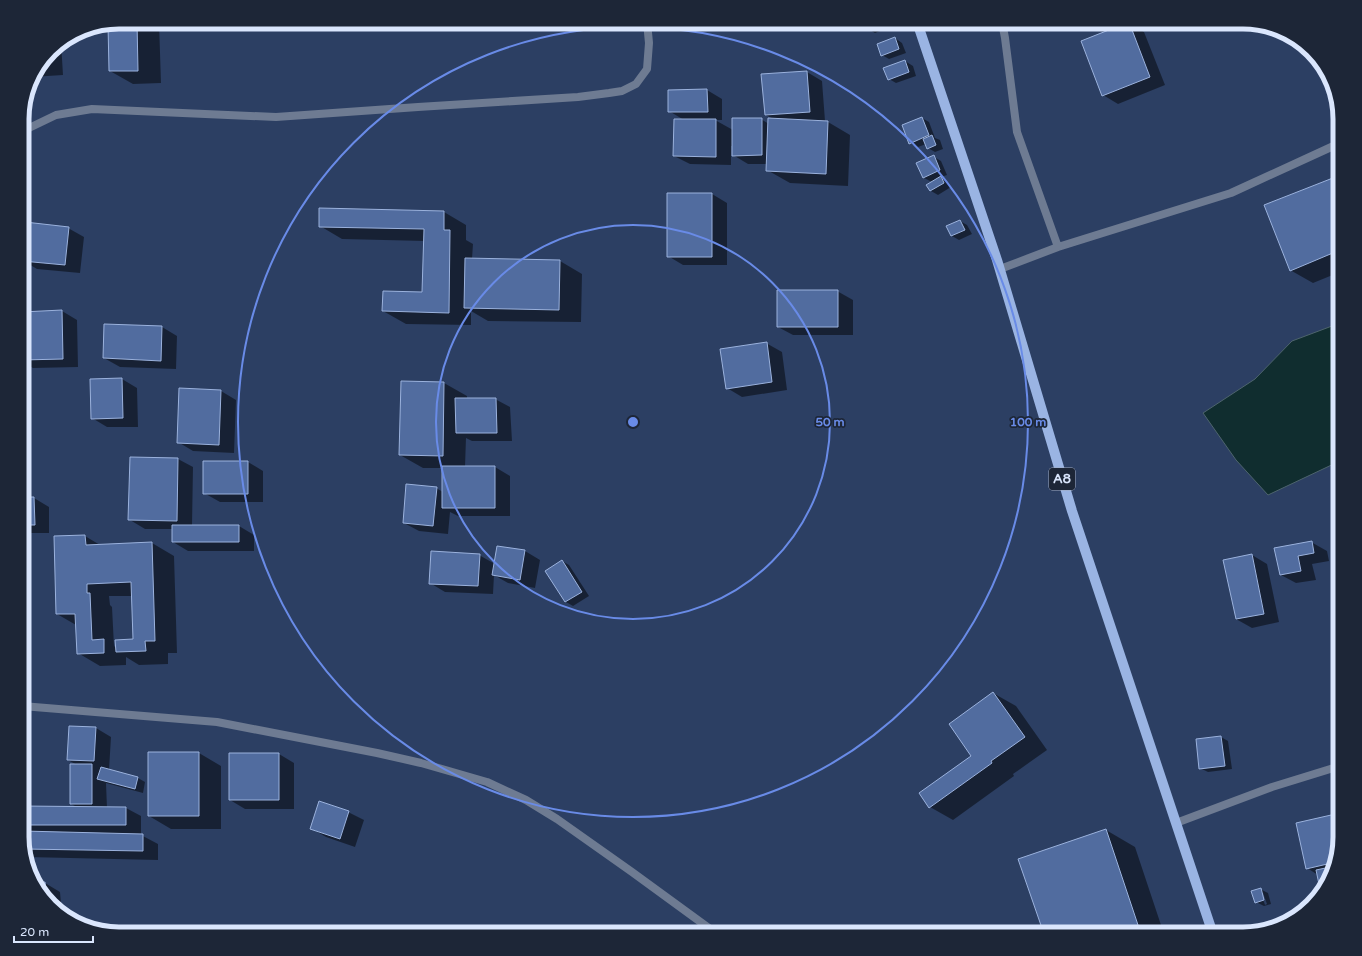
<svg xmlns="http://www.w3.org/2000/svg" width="1362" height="956" font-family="'Varela Round',sans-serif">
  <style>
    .water { fill: #102d2f; stroke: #4d646d }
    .shadow { fill: #0007; fill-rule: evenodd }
    .building { fill: #516c9f; stroke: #9bb2dd }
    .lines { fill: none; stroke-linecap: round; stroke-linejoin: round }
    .minor { stroke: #6e7b92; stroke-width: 8 }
    .primary { stroke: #9ab4e3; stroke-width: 10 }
    .ring { fill: none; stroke: #698be7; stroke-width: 2 }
    .labels { text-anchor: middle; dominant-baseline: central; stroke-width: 3.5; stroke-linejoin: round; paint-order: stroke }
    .shield { fill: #1d2637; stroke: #a1acc2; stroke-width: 1 }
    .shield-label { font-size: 13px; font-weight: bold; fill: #dae6fd }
    .rim { fill: none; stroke: #dae6fd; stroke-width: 5 }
    .centre { fill: #698be7; stroke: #1d2637; stroke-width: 2 }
    .ring-label { font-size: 12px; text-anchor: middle; font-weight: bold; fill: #698be7; stroke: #1d2637; stroke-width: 3.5; stroke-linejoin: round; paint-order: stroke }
  </style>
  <rect width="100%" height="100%" fill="#2c3f63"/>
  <path class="water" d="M1340 323V461L1268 495 1236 460 1203 413 1255 379 1292 341Z"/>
  <path class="shadow" d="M119 22H159L161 83 133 84 110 71 109 31 100 26Z
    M687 22H814V23H689Z
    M865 22H893L894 25 875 33 868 29Z
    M1129 23 1144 32 1165 85 1118 104 1103 95Z
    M895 38 902 43 906 53 889 59 882 55Z
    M61 42 63 75 32 77 55 46Z
    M905 61 913 66 916 76 896 83 889 79Z
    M807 72 822 81 825 121 828 122 850 135 848 186 790 183 767 170 768 164H748L733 155V146H731V165L690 164 674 156 684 120 669 111 707 90 722 99V120H715L733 130 761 119 769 124 773 119 766 115Z
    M922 118 929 122 935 138 940 140 943 149 935 152 928 148 926 144 918 147 910 143Z
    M934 157 941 161 947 175 941 177 948 182 951 187 938 195 931 191 928 185 932 182 924 178 918 164Z
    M1338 177 1340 178V272L1313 283 1290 270Z
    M668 194H712L727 203V265H683L668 256Z
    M444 212 466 225V240L473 244 472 259 560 261 582 274 581 322 488 321 471 311V325L406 324 383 311 423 293 425 241 342 239 320 226Z
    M960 221 967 225 972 234 959 240 952 236Z
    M25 223 68 228 84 237 80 273 37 269 22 260Z
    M837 291 853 300V335H793L778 327Z
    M62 311 77 320 78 367 33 368 22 362V313Z
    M162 327 177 336 176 369 120 367 104 358Z
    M766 343 782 352 787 390 742 397 727 388Z
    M122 379 137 388 138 427H107L92 418 91 380Z
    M402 382 444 383 467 396V399H495L510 407 512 441H472L466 438 465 467H495L510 476V516H458L450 512 448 534 419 531 404 523 436 488 443 492V468H423L400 455Z
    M221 391 236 400 234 453 193 451 178 442Z
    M131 458 178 459 193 467 192 526H239L254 535V551H188L173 542V529H145L130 520Z
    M204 462H248L263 471V502H220L204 493Z
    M22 498H34L49 507V533H25L30 536 28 556 22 555Z
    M85 536 100 545 152 543 174 556 177 653H168V664L139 665 126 657V665L100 666 78 653 76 625 57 614ZM109 596H132L134 640 116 648 114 646 112 607 110 605Z
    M1311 542 1327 551 1329 561 1312 564 1316 580 1296 583 1281 575 1275 549Z
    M525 551 540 560 535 588 508 583 494 575 493 594 445 592 430 583 479 555 495 564Z
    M1252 555 1267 564 1279 622 1252 628 1236 619Z
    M562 561 569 565 589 596 573 606 566 602 546 571Z
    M993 693 1016 706 1047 750 1013 774 1014 776 953 820 930 807 972 757Z
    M96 728 111 737 109 770 138 778 145 782 143 793 106 783 107 808H126L141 816V835L158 844V860L26 857 22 843V807H77L71 804 77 765 68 760Z
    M22 733 26 735 25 747H22Z
    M1221 737 1228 741 1232 769 1208 772 1200 768Z
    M199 753 221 766V829H171L149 816Z
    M230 754H279L294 763V809H245L230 800Z
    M348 812 364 820 355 847 326 837 311 828Z
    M1340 814V837L1335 868 1323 890 1321 889 1318 875 1307 868Z
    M1106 830 1135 847 1164 934H1045Z
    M45 883 60 892 62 915 34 884Z
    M1260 889 1268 893 1271 904 1264 906 1256 902ZM1261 893H1263L1267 904 1265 905Z"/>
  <path class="building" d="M119 22H137L138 71H109L108 24Z
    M864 22H885L867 29Z
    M1129 22 1150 77 1102 96 1081 41Z
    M895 37 899 49 881 56 877 44Z
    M47 56 48 67 38 68Z
    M905 60 909 72 888 80 883 68Z
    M807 71 810 112 765 115 761 74Z
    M707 89 708 112H668V90Z
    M922 117 929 135 909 144 902 125Z
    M732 118H762V155L732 156Z
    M768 118 828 121 826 174 766 171Z
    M674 119H716V157L673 156Z
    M932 135 936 145 927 149 923 139Z
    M934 155 940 170 923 178 916 163Z
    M941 176 944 183 930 191 926 185Z
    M1338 176 1340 181V250L1290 271 1264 205Z
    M667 193H712V257H667Z
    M319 208 444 211V230H450L449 313 382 311 383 291 422 292 424 229 319 227Z
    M960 220 965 230 951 236 946 226Z
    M25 222 69 227 65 265 22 261Z
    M465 258 560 260 559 310 464 308Z
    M777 290H838V327H777Z
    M62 310 63 359 22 360V312Z
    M104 324 162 326 161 361 103 358Z
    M767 342 772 382 726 389 720 349Z
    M122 378 123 418 91 419 90 379Z
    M401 381 444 382 443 456 399 455Z
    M179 388 221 390 219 445 177 443Z
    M455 398H496L497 433H456Z
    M130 457 178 458 177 521 128 520Z
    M203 461H248V494H203Z
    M442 466H495V508H442Z
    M406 484 437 487 433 526 403 523Z
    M22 497H34L35 525H22Z
    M172 525H239V542H172Z
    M85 535 86 545 152 542 155 641H145L146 651 116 652 115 640 133 639 131 582 87 584V593H90L92 640 104 639V653L77 654 75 614H56L54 536Z
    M1312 541 1314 553 1298 556 1301 571 1280 575 1274 548Z
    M497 546 525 550 520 580 492 575Z
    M431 551 480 554 478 586 429 584Z
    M1252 554 1264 614 1236 619 1223 560Z
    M562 560 582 592 565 602 545 571Z
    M993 692 1025 737 991 761 992 763 929 808 919 793 971 756 949 724Z
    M69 726 96 727 94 761 67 760Z
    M1221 736 1225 766 1199 769 1196 739Z
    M148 752H199V816H148Z
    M229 753H279V800H229Z
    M70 764H92V804H70Z
    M101 767 138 777 135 789 97 779Z
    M319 801 349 811 340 839 310 829Z
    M22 806 126 807V825H22Z
    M1340 813V837L1336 862 1306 869 1296 823Z
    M1106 829 1141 934H1044L1018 859Z
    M22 831 143 834V851L24 849 22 843Z
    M1335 866 1324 888 1320 889 1316 870Z
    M45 882 47 899 34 883Z
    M1261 888 1264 900 1255 903 1251 891Z"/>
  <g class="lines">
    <path class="minor" d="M1002 22 1005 38 1017 132 1058 247
      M22 133 29 128 56 115 92 109 276 117 418 107 578 97 609 93 622 91 636 84 647 69 649 43 647 22
      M1000 269 1058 247 1231 193 1340 143
      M22 706 217 722 377 753 421 763 487 782 526 800 557 819 632 872 717 934
      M1176 823 1272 787 1340 766"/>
    <path class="primary" d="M917 22 997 260 1072 511 1213 934"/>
  </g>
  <g class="ring">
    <circle cx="633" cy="422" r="197"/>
    <circle cx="633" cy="422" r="395"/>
  </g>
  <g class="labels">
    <rect class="shield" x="1049" y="468" width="26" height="22" rx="3"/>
    <g class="shield-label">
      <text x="1062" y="479">A8</text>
    </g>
  </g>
  <path d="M0 0H1362V956H0ZM119 29H1243A90 90 0 0 1 1333 119V837A90 90 0 0 1 1243 927H119A90 90 0 0 1 29 837V119A90 90 0 0 1 119 29Z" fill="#1d2637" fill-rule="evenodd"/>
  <path class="rim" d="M119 29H1243A90 90 0 0 1 1333 119V837A90 90 0 0 1 1243 927H119A90 90 0 0 1 29 837V119A90 90 0 0 1 119 29Z"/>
  <circle cx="633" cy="422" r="6" class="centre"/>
  <g class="ring-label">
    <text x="830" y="426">50 m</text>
    <text x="1028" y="426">100 m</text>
  </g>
  <path d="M14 936v6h79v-6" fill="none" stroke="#dae6fd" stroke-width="2"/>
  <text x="20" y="936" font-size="12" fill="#dae6fd" stroke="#1d2637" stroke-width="3" paint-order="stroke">20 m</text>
</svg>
